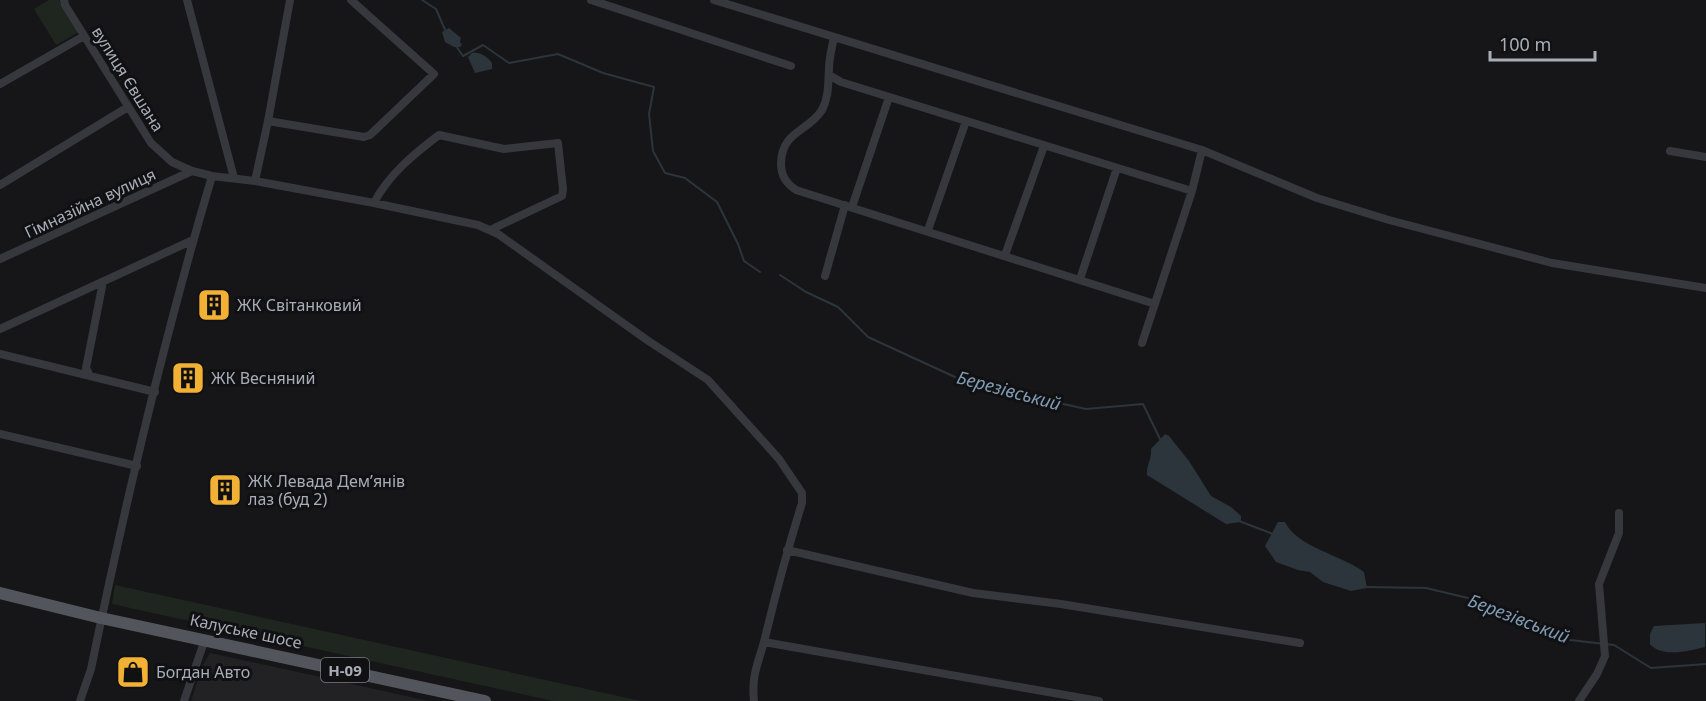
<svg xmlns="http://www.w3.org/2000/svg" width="1706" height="701" font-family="'Noto Sans',sans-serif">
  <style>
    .built { fill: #222225 }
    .green { fill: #1e261f }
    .water { fill: #2c353c }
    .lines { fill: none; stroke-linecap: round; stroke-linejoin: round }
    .stream { stroke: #2c353c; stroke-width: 2 }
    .street { stroke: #37383d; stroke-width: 8 }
    .primary { stroke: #53555c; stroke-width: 12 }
    .labels { text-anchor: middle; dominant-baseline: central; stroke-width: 6; stroke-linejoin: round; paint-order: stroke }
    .shield { fill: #111113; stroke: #7b7e86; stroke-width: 1.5 }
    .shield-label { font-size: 15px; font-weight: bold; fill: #a8adb8 }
    .street-label { font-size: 16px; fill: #a8adb8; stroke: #111113 }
    .poi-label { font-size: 16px; fill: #a8adb8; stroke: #111113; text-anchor: start }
    .water-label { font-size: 18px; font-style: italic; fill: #7f9bb3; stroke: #111113 }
  </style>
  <rect width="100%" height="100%" fill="#161618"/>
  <path class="built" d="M210 653 321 677 428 701H191L203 665Z"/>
  <path class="green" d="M49 0H59L79 32 56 45 34 9Z
    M115 585 641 701H553L112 604Z"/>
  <path class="water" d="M449 28 461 38 460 42 462 45 460 47H454L445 42 442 32Z
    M472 53C481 52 487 57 492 63V69L475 73 468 57Z
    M1165 434 1169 436 1189 461 1211 496 1231 507 1241 516V522L1226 524 1147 475C1146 466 1152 459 1151 449Z
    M1278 522H1285C1298 548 1340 554 1364 572L1367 588 1351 591 1323 582 1310 572 1298 570 1276 562 1265 546Z
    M1705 623V647C1689 651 1662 658 1650 644V634L1654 626Z"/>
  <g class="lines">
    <path class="stream" d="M422 0 436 9 446 32
      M456 46 463 56 483 45 509 63 558 54 603 73 654 87 649 114 653 151 665 173 685 178 717 202 738 244 744 261 760 272
      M780 275 806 292 838 307 868 337 968 383 1086 409 1143 404 1161 441
      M1239 521 1273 534
      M1366 587 1426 588 1493 604 1537 623 1570 640 1614 645 1651 668 1706 664"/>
    <path class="street" d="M64 0 65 5 151 143 172 162 192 171 212 176 255 181 374 203 478 225 498 234 647 340 708 380 779 459 802 493V503C788 548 776 592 765 638 759 662 751 674 754 701
      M187 0 234 178
      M591 0 791 66
      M714 0 1202 150 1317 198 1389 220 1552 263 1706 288
      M834 37C832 47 829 58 829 69 828 83 829 97 822 110 808 132 782 131 781 163 781 176 786 183 796 190L1155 304
      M829 75 841 82 1192 191
      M0 84 84 36
      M268 121 364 137 370 135 434 74 351 0
      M1670 151 1706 157
      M255 181 268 121 290 0
      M0 185 128 107
      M374 203C388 175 415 153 439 135L504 149 558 143 563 189 562 196 490 230
      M852 207 889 97
      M928 230 966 121
      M1005 255 1044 146
      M0 259 192 171
      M825 276 845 205
      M1080 279 1117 168
      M0 329 193 240
      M1142 343 1192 191 1202 150
      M0 354 155 392
      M90 376 86 368 103 282
      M0 434 137 466
      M787 550 973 593 1061 604 1300 643
      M764 642 1099 701
      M80 701 91 669C125 504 164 338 212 176
      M184 701 205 639
      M1579 701 1597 674 1605 656 1599 584 1619 533V513"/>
    <path class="primary" d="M0 593 101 618 485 701"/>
  </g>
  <defs>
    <symbol id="building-square" viewBox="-11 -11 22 22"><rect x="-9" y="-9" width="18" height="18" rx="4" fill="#f2b134" stroke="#111113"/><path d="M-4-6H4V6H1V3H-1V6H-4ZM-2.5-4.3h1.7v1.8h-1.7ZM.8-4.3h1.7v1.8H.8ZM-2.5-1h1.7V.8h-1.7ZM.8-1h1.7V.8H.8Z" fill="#111"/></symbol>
    <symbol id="shop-square" viewBox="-11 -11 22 22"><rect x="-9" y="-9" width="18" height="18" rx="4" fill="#f2b134" stroke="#111113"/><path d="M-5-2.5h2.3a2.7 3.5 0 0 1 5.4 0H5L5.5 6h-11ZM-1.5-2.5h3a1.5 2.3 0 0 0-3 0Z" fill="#111"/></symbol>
  </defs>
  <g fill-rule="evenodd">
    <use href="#building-square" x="195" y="286" width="38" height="38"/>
    <use href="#building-square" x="169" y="359" width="38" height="38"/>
    <use href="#building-square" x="206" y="471" width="38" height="38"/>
    <use href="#shop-square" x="114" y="653" width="38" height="38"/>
  </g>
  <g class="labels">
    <rect class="shield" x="321" y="658" width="48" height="24" rx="4.5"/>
    <g class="shield-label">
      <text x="345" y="670">Н-09</text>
    </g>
    <g class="street-label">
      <text transform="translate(128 79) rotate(58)">вулиця Євшана</text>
      <text transform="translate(90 203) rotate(-25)">Гімназійна вулиця</text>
      <text transform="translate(246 631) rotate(12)">Калуське шосе</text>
    </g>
    <g class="poi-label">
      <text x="237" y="305">ЖК Світанковий</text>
      <text x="211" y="378">ЖК Весняний</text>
      <text x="248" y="481">ЖК Левада Дем’янів<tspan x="248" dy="18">лаз (буд 2)</tspan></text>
      <text x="156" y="672">Богдан Авто</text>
    </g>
    <g class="water-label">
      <text transform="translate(1009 390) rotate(15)">Березівський</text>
      <text transform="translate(1519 618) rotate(21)">Березівський</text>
    </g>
  </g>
  <path d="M1490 51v9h105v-9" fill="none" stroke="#a8adb8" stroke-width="3"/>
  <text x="1499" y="51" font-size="18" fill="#a8adb8" stroke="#111113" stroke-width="4.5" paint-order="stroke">100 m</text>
</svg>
